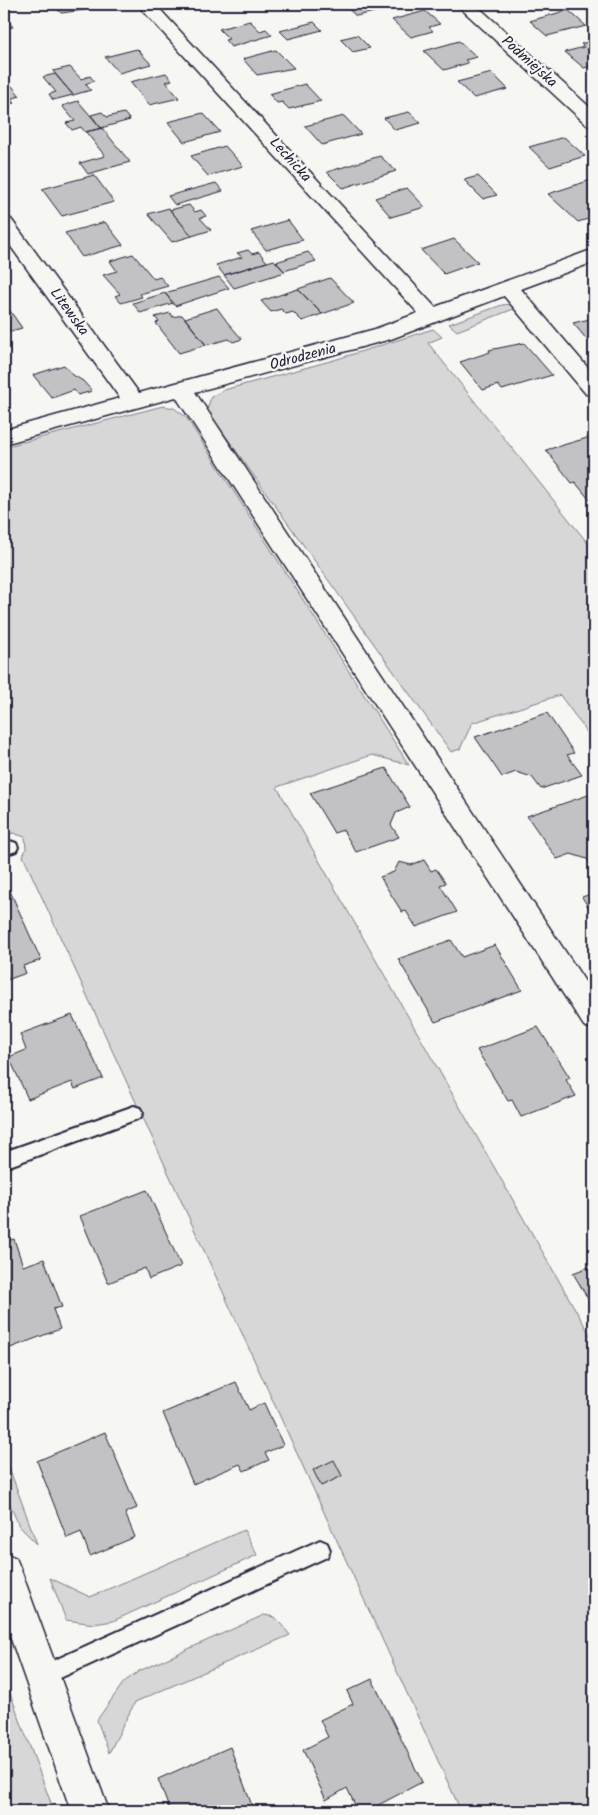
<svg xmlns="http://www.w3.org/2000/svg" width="598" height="1815" font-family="Kalam,sans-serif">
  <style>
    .green { fill: #d7d7d7; stroke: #7c7c89 }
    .building { fill: #c2c2c4; stroke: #22223b }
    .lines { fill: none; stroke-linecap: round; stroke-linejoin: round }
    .service-casing { stroke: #22223b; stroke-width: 4 }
    .minor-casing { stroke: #22223b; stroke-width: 3 }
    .service { fill: #f6f6f2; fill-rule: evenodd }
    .minor { fill: #f6f6f2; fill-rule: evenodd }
    .labels { text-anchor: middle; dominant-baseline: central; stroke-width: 5; stroke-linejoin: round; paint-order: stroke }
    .far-street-label { font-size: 15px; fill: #22223b; stroke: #f6f6f2 }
  </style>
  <rect width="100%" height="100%" fill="#f6f6f2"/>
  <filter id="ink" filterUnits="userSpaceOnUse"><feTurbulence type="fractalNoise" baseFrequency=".02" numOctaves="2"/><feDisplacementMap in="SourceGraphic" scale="10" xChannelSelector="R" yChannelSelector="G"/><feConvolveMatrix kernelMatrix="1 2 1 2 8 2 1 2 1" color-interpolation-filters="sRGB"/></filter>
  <g filter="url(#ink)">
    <path class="green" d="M510 304 516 308 457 331 449 324 502 305Z
      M433 329 442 337 428 343 594 551V742L560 695 472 723 460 749 451 752 207 410 211 397 224 390 334 360Z
      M163 406 174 408 186 417 409 765 372 755 277 787 594 1342V1811H461L23 856 26 849 25 837 13 833 4 836V447Z
      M4 1454 37 1544 19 1526 4 1490Z
      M244 1530 257 1555 113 1621 94 1624 66 1620 50 1578 90 1597Z
      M264 1615 275 1617 290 1635 135 1702 109 1753 97 1720 124 1682 139 1671Z
      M4 1677 54 1811H4Z"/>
    <path class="building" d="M53 4H96L81 8 84 10 61 13Z
      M343 4H392L376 8 379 11 356 16Z
      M568 10 586 26 547 36 530 21Z
      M425 11 440 24 429 27 433 31 411 37 392 20Z
      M4 16 13 27 4 29Z
      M250 21 260 31 266 29 272 35 231 47 225 40 229 39 219 29Z
      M314 22 322 30 288 39 280 31Z
      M357 35 370 48 353 52 340 39Z
      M594 40V65L584 68 565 52 584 47 581 44Z
      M459 41 477 57 465 60 468 63 444 70 424 51Z
      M137 49 151 64 119 73 105 57Z
      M276 50 294 68 257 75 243 59Z
      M70 67 81 79 90 76 94 81 85 84 91 90 73 95 53 71Z
      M166 73 172 80 166 82 179 98 149 105 130 82Z
      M492 73 508 89 474 98 457 82Z
      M55 74 73 95 53 100 49 94 56 92 43 77Z
      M305 84 321 101 289 109 282 102 277 103 269 94Z
      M12 86 20 96 10 99 14 103 4 106V88Z
      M78 101 101 128H102L85 132 81 127 72 130 66 123 75 121 62 106Z
      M102 112 107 117 124 113 130 120 101 128 91 115Z
      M409 112 421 123 395 130 384 118Z
      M203 113 220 132 184 142 168 122Z
      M344 116 361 134 322 145 305 126Z
      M102 128 130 162 88 174 80 163 105 156 86 132Z
      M564 137 585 156 550 167 529 147Z
      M225 146 243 166 208 176 191 156Z
      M380 156 396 171 343 188 327 172Z
      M94 175 114 202 62 216 42 189Z
      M478 176 497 195 483 199 464 180Z
      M594 179V217L578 222 548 194Z
      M216 183 223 191 175 205 168 196Z
      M407 188 425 207 391 217 375 198Z
      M189 205 195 212 201 210 206 216 200 218 211 230 192 236 170 210Z
      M169 208 170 210 192 236 172 242 148 214Z
      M288 220 303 240 266 250 251 231Z
      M105 222 123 245 82 257 65 233Z
      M454 239 478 262 444 274 421 250Z
      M248 250 252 254 259 252 267 262 224 275 216 265 242 257 237 253Z
      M308 252 316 261 284 271 276 262Z
      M133 254 154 279 160 277 168 286 140 294 142 297 121 303 115 296 120 294 103 275 117 271 110 261Z
      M274 260 285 272 234 288 224 275Z
      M219 277 229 288 175 306 165 293Z
      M330 278 354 303 322 314 298 289Z
      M298 289 322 314 302 321 293 312 286 314 281 309 271 312 261 301Z
      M165 293 173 303 140 313 133 303Z
      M6 305 22 328 4 333V306Z
      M217 308 228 323 242 339 233 342 229 339 206 345 185 318Z
      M170 313 173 317 182 315 206 345 179 353 156 323 159 322 155 317Z
      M594 318V348L573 323Z
      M524 343 552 375 502 390 498 385 483 390 460 362 490 352 489 350Z
      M64 365 73 375 83 381 92 391 78 395 74 390 52 398 33 375Z
      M594 436V503L593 504 575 482 572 483 546 450Z
      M547 713 574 753 567 755 582 775 541 789 532 777 516 772 502 777 475 737Z
      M386 768 410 807 396 813 391 825 399 837 356 852 343 830 334 833 310 793Z
      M594 793V870L587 859 571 854 557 859 527 816Z
      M424 860 431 871 436 869 446 883 440 885 457 912 416 927 406 911 402 912 380 877 394 872 399 862 411 865Z
      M10 891 41 960 23 966 26 973 4 981V893Z
      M594 893V916L582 897Z
      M451 940 462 957 495 945 522 990 435 1022 398 959Z
      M72 1015 103 1078 75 1089 72 1082 28 1099 9 1057 26 1050 20 1034Z
      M538 1027 570 1078 566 1080 576 1096 521 1117 512 1100 508 1101 477 1050Z
      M147 1190 181 1266 149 1279 145 1268 108 1283 80 1216Z
      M14 1239 23 1266 44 1259 62 1307 53 1309 60 1329 5 1350 4 1242Z
      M594 1265V1309L573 1273Z
      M236 1382 249 1410 264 1403 283 1445 265 1453 269 1460 244 1471 240 1464 193 1484 163 1413Z
      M105 1432 137 1508 125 1513 135 1537 90 1556 81 1532 67 1538 37 1461Z
      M334 1460 342 1476 321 1486 313 1470Z
      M372 1679 422 1782 367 1811H358L347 1788 326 1800 303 1750 328 1737 320 1720 353 1704 347 1691Z
      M230 1747 254 1811H170L158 1779Z"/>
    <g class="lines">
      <defs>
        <path id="service" d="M10 841 16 843 18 847 16 851 4 855V843Z
          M134 1106 140 1108 143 1113 140 1118 4 1168V1152Z
          M320 1540 327 1543 330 1550 327 1557 49 1683 42 1687 35 1683 31 1676 35 1669Z"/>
        <path id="minor" d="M137 4H155L435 307 594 249V262L521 289 594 375V396L586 394 504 296 391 339 195 392 594 995V1030L584 1026 176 397 4 444V430L120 398 4 237V217L11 219 139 393 375 329 418 313Z
          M456 4H475L594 111V127L587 125Z
          M4 1553 16 1558 21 1570 109 1811H71L4 1619Z"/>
      </defs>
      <use href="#service" class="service-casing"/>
      <use href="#minor" class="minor-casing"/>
      <use href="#service" class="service"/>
      <use href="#minor" class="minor"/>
    </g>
  </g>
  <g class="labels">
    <g class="far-street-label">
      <text transform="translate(529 62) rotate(42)">Podmiejska</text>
      <text transform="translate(290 160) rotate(48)">Lechicka</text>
      <text transform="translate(69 312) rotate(54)">Litewska</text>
      <text transform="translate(303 357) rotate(-15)">Odrodzenia</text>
    </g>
  </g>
  <rect width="598" height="1815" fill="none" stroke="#f6f6f2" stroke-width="20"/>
  <rect x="10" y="10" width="578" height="1795" fill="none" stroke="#22223b" stroke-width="2" filter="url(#ink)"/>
</svg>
